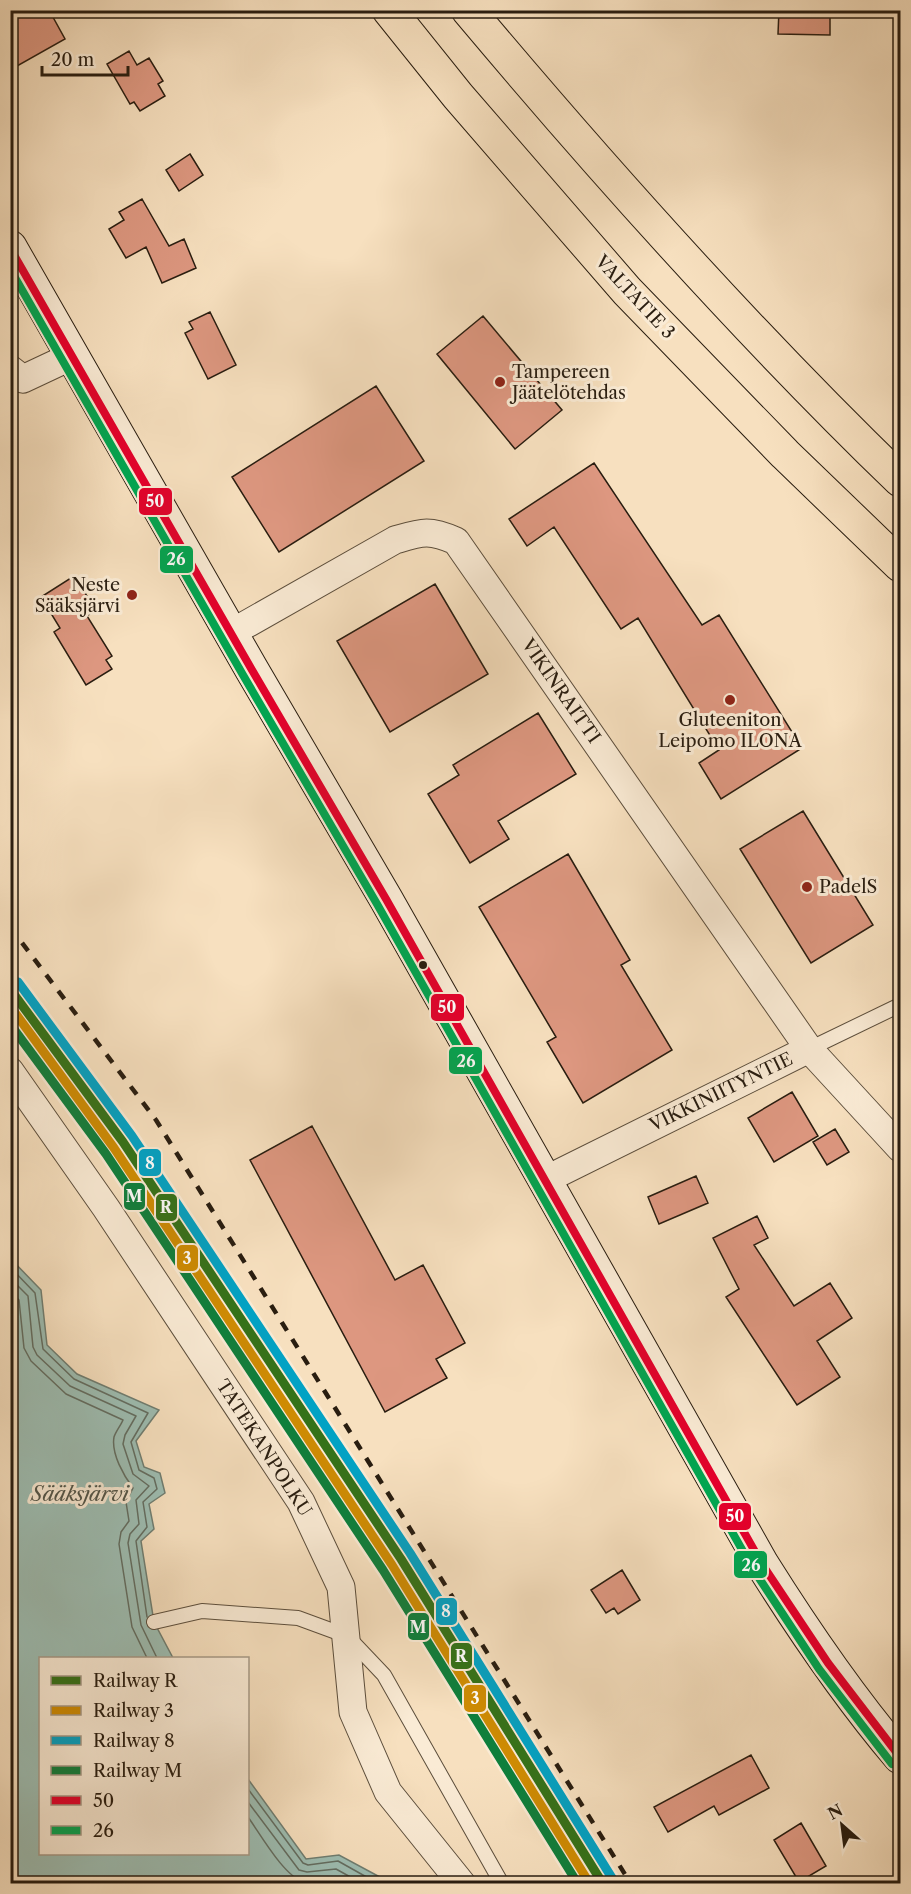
<svg xmlns="http://www.w3.org/2000/svg" width="911" height="1894" font-family="'Libre Caslon Text',serif">
  <style>
    .water { fill: #9dbdb2; stroke: #6f7d71; stroke-width: 1.5 }
    .lines { fill: none; stroke-linecap: round; stroke-linejoin: round }
    .shore { stroke: #636d61; stroke-width: 1.5 }
    .building { fill: #dd9780; stroke: #291d10; stroke-width: 1.5 }
    .lane-casing { stroke: #5c4e3c; stroke-width: 16 }
    .street-casing { stroke: #5c4e3c; stroke-width: 29 }
    .secondary-casing { stroke: #291d10; stroke-width: 35 }
    .highway-casing { stroke: #291d10; stroke-width: 35 }
    .lane { stroke: #faebd5; stroke-width: 14 }
    .street { stroke: #faebd5; stroke-width: 27 }
    .secondary { stroke: #faebd5; stroke-width: 33 }
    .highway { stroke: #f7e0bf; stroke-width: 33 }
    .rail { stroke: #291d10; stroke-width: 4.5; stroke-dasharray: 10 10; stroke-linecap: butt }
    .bus-1-casing { stroke: #faebd5; stroke-width: 12 }
    .bus-2-casing { stroke: #faebd5; stroke-width: 12 }
    .bus-1 { stroke: #e4002b; stroke-width: 8 }
    .bus-2 { stroke: #00a651; stroke-width: 8 }
    .rail-1-casing { stroke: #faebd5; stroke-width: 14 }
    .rail-2-casing { stroke: #faebd5; stroke-width: 14 }
    .rail-3-casing { stroke: #faebd5; stroke-width: 14 }
    .rail-4-casing { stroke: #faebd5; stroke-width: 14 }
    .rail-1 { stroke: #357219; stroke-width: 9 }
    .rail-2 { stroke: #ce8b03; stroke-width: 9 }
    .rail-3 { stroke: #02a2c4; stroke-width: 9 }
    .rail-4 { stroke: #0e7f3c; stroke-width: 9 }
    .poi-dot { fill: #8f2418; stroke: #faebd5; stroke-width: 2 }
    .bus-dot { fill: #291d10; stroke: #faebd5; stroke-width: 2 }
    .labels { text-anchor: middle; dominant-baseline: central; stroke-width: 6; stroke-linejoin: round; paint-order: stroke }
    .street-label { font-size: 18px; fill: #291d10; stroke: #faebd5 }
    .poi-label { font-size: 18px; fill: #291d10; stroke: #faebd5; text-anchor: start }
    .water-label { font-size: 20px; font-style: italic; fill: #525549; stroke: #faebd5 }
    .line-badge { stroke: #faebd5; stroke-width: 2 }
    .badge-label { font-size: 16px; text-anchor: middle; font-weight: bold; fill: #fff }
  </style>
  <rect width="100%" height="100%" fill="#f7e0bf"/>
  <filter id="stains"><feTurbulence type="fractalNoise" baseFrequency=".00333" numOctaves="4"/><feColorMatrix values="0 0 0 0 .2 0 0 0 0 .09 0 0 0 0 .02 0 0 0 .5 -.17"/></filter>
  <radialGradient id="worn" r=".72"><stop offset=".6" stop-color="#630" stop-opacity="0"/><stop offset="1" stop-color="#630" stop-opacity=".3"/></radialGradient>
  <path class="water" d="M10 1258 41 1290 47 1345 77 1374 159 1410 136 1441 144 1467 160 1473 165 1493 149 1504 154 1529 141 1541 154 1622 173 1658H40V1854H248V1779L306 1859 339 1855 391 1883H11Z"/>
  <g class="lines">
    <path class="shore" d="M10 1267 35 1293 43 1349 74 1379 148 1413 131 1442 139 1470 154 1478 157 1489 143 1502 147 1527 136 1541 147 1617
      M10 1278 28 1296 33 1347 37 1355 70 1386 136 1416 125 1435 123 1444 133 1474 149 1486 136 1500 139 1524 130 1534 128 1543 141 1625 157 1658
      M10 1291 19 1300 24 1348 31 1361 66 1394 123 1420C121 1425 116 1431 114 1437 111 1454 124 1476 133 1488L126 1502 129 1521 121 1532 119 1544 132 1627 147 1658
      M248 1789 303 1863 308 1865 338 1861 379 1884
      M248 1802 299 1870 307 1872 336 1869 363 1884
      M248 1817C259 1832 285 1878 303 1881 319 1884 328 1875 344 1884"/>
  </g>
  <path class="building" d="M30 10H49L65 39 10 70V22Z
    M779 10H830V35L778 34Z
    M129 51 137 65 149 58 163 81 158 84 165 96 140 111 134 102 130 104 107 64Z
    M190 154 203 175 179 191 166 170Z
    M142 199 169 246 184 239 196 268 162 283 146 247 126 258 109 229 124 220 119 212Z
    M210 312 236 365 208 379 185 333 193 329 189 322Z
    M483 316 562 410 515 449 437 354Z
    M376 386 424 461 279 552 232 477Z
    M594 463 702 625 719 615 802 748 721 799 699 763 719 750 638 618 621 629 554 527 527 546 509 519Z
    M74 576 96 610 87 616 112 656 106 660 112 669 86 685 54 632 60 628 41 597Z
    M435 584 488 674 390 732 337 641Z
    M538 713 576 774 498 821 509 839 470 863 428 794 459 775 453 765Z
    M803 811 873 925 811 963 740 849Z
    M568 854 630 960 621 965 672 1050 583 1103 547 1042 556 1037 479 907Z
    M792 1092 818 1136 774 1162 748 1118Z
    M312 1126 395 1280 423 1265 465 1343 436 1359 447 1378 385 1412 250 1160Z
    M835 1129 849 1152 827 1165 813 1142Z
    M696 1176 708 1203 659 1224 648 1197Z
    M757 1216 768 1238 754 1245 794 1306 830 1283 852 1318 817 1341 840 1377 797 1405 726 1297 739 1289 713 1238Z
    M622 1570 640 1600 618 1614 614 1608 606 1613 591 1590Z
    M751 1755 769 1788 719 1815 714 1806 668 1832 654 1807Z
    M801 1823 826 1866 799 1882 774 1840Z"/>
  <g class="lines">
    <defs>
      <path id="lane" d="M809 1049 900 1005
        M154 1622 202 1611 298 1618 347 1636 384 1675 502 1884"/>
      <path id="street" d="M10 369 23 379 72 356
        M231 633 395 540C422 532 429 529 456 541L809 1049 900 1148
        M10 1071 106 1208 301 1502 341 1587 353 1712 388 1792 462 1884
        M545 1180 809 1049"/>
      <path id="secondary" d="M10 247 252 670 386 899 762 1564C804 1631 849 1697 900 1757"/>
      <path id="highway" d="M389 10 458 96 627 291 785 454 900 565
        M468 10C605 173 747 332 900 480"/>
    </defs>
    <use href="#lane" class="lane-casing"/>
    <use href="#street" class="street-casing"/>
    <use href="#secondary" class="secondary-casing"/>
    <use href="#highway" class="highway-casing"/>
    <use href="#lane" class="lane"/>
    <use href="#street" class="street"/>
    <use href="#secondary" class="secondary"/>
    <use href="#highway" class="highway"/>
    <path class="rail" d="M10 927 156 1120 631 1884"/>
    <defs>
      <path id="bus-1" d="M10 248 252 670 386 899 762 1564 828 1663 900 1757"/>
      <path id="bus-2" d="M10 269 243 675 377 904 753 1569 819 1669 892 1764"/>
    </defs>
    <use href="#bus-1" class="bus-1-casing"/>
    <use href="#bus-2" class="bus-2-casing"/>
    <use href="#bus-1" class="bus-1"/>
    <use href="#bus-2" class="bus-2"/>
    <defs>
      <path id="rail-1" d="M10 989 123 1142 401 1559 603 1884"/>
      <path id="rail-2" d="M10 1006 114 1148 392 1565 590 1884"/>
      <path id="rail-3" d="M18 982 132 1136 410 1553 612 1878"/>
      <path id="rail-4" d="M10 1024 106 1154 383 1570 578 1884"/>
    </defs>
    <use href="#rail-1" class="rail-1-casing"/>
    <use href="#rail-2" class="rail-2-casing"/>
    <use href="#rail-3" class="rail-3-casing"/>
    <use href="#rail-4" class="rail-4-casing"/>
    <use href="#rail-1" class="rail-1"/>
    <use href="#rail-2" class="rail-2"/>
    <use href="#rail-3" class="rail-3"/>
    <use href="#rail-4" class="rail-4"/>
  </g>
  <g class="poi-dot">
    <circle cx="500" cy="382" r="6"/>
    <circle cx="132" cy="595" r="6"/>
    <circle cx="730" cy="700" r="6"/>
    <circle cx="807" cy="887" r="6"/>
  </g>
  <circle class="bus-dot" cx="423" cy="965" r="5"/>
  <g class="labels">
    <g class="street-label">
      <text transform="translate(635 297) rotate(47)">VALTATIE 3</text>
      <text transform="translate(561 691) rotate(55)">VIKINRAITTI</text>
      <text transform="translate(721 1092) rotate(-26)">VIKKINIITYNTIE</text>
      <text transform="translate(264 1448) rotate(57)">TATEKANPOLKU</text>
    </g>
    <g class="poi-label">
      <text x="512" y="372">Tampereen<tspan x="512" dy="21">Jäätelötehdas</tspan></text>
      <text x="120" y="585" text-anchor="end">Neste<tspan x="120" dy="21">Sääksjärvi</tspan></text>
      <text x="730" y="720" text-anchor="middle">Gluteeniton<tspan x="730" dy="21">Leipomo ILONA</tspan></text>
      <text x="819" y="887">PadelS</text>
    </g>
    <g class="water-label">
      <text x="80" y="1494">Sääksjärvi</text>
    </g>
  </g>
  <g class="line-badge">
    <rect x="138" y="487" width="35" height="29" rx="6" fill="#e4002b"/>
    <rect x="159" y="545" width="35" height="29" rx="6" fill="#00a651"/>
    <rect x="430" y="993" width="35" height="29" rx="6" fill="#e4002b"/>
    <rect x="448" y="1046" width="35" height="29" rx="6" fill="#00a651"/>
    <rect x="138" y="1148" width="24" height="29" rx="6" fill="#02a2c4"/>
    <rect x="123" y="1182" width="23" height="29" rx="6" fill="#0e7f3c"/>
    <rect x="155" y="1193" width="23" height="29" rx="6" fill="#357219"/>
    <rect x="176" y="1244" width="23" height="28" rx="6" fill="#ce8b03"/>
    <rect x="718" y="1502" width="34" height="29" rx="6" fill="#e4002b"/>
    <rect x="733" y="1550" width="35" height="29" rx="6" fill="#00a651"/>
    <rect x="435" y="1597" width="23" height="29" rx="6" fill="#02a2c4"/>
    <rect x="407" y="1612" width="23" height="29" rx="6" fill="#0e7f3c"/>
    <rect x="450" y="1642" width="23" height="28" rx="6" fill="#357219"/>
    <rect x="463" y="1684" width="24" height="29" rx="6" fill="#ce8b03"/>
  </g>
  <g class="badge-label">
    <text x="155" y="507">50</text>
    <text x="176" y="565">26</text>
    <text x="447" y="1013">50</text>
    <text x="466" y="1067">26</text>
    <text x="150" y="1169">8</text>
    <text x="134" y="1202">M</text>
    <text x="166" y="1213">R</text>
    <text x="187" y="1264">3</text>
    <text x="735" y="1522">50</text>
    <text x="751" y="1571">26</text>
    <text x="446" y="1617">8</text>
    <text x="418" y="1633">M</text>
    <text x="461" y="1662">R</text>
    <text x="475" y="1704">3</text>
  </g>
  <rect width="911" height="1894" fill="none" stroke="#f7e0bf" stroke-width="36"/>
  <rect x="12" y="12" width="887" height="1870" fill="none" stroke="#291d10" stroke-width="3"/>
  <rect x="18" y="18" width="875" height="1858" fill="none" stroke="#291d10" stroke-width="1.5"/>
  <rect x="39" y="1657" width="210" height="198" fill="#faebd5" stroke="#a69986" stroke-width="1.5"/>
  <rect x="51" y="1676" width="30" height="9" fill="#357219" stroke="#a69986" stroke-width="1.5"/>
  <text x="93" y="1687" font-size="18" fill="#291d10">Railway R</text>
  <rect x="51" y="1706" width="30" height="9" fill="#ce8b03" stroke="#a69986" stroke-width="1.5"/>
  <text x="93" y="1717" font-size="18" fill="#291d10">Railway 3</text>
  <rect x="51" y="1736" width="30" height="9" fill="#02a2c4" stroke="#a69986" stroke-width="1.5"/>
  <text x="93" y="1747" font-size="18" fill="#291d10">Railway 8</text>
  <rect x="51" y="1766" width="30" height="9" fill="#0e7f3c" stroke="#a69986" stroke-width="1.5"/>
  <text x="93" y="1777" font-size="18" fill="#291d10">Railway M</text>
  <rect x="51" y="1796" width="30" height="9" fill="#e4002b" stroke="#a69986" stroke-width="1.5"/>
  <text x="93" y="1807" font-size="18" fill="#291d10">50</text>
  <rect x="51" y="1826" width="30" height="9" fill="#00a651" stroke="#a69986" stroke-width="1.5"/>
  <text x="93" y="1837" font-size="18" fill="#291d10">26</text>
  <g transform="translate(842 1825) rotate(332)" stroke="#faebd5" stroke-width="4.5" paint-order="stroke">
  <path d="M0-4.5L10 22L0 15L-10 22Z" fill="#291d10"/>
  <text y="-9" font-size="16" font-weight="bold" text-anchor="middle" fill="#291d10">N</text>
  </g>
  <path d="M42 66v9h86v-9" fill="none" stroke="#291d10" stroke-width="3"/>
  <text x="51" y="66" font-size="18" fill="#291d10" stroke="#faebd5" stroke-width="4.5" paint-order="stroke">20 m</text>
  <rect width="100%" height="100%" filter="url(#stains)"/>
  <rect width="100%" height="100%" fill="url(#worn)"/>
</svg>
